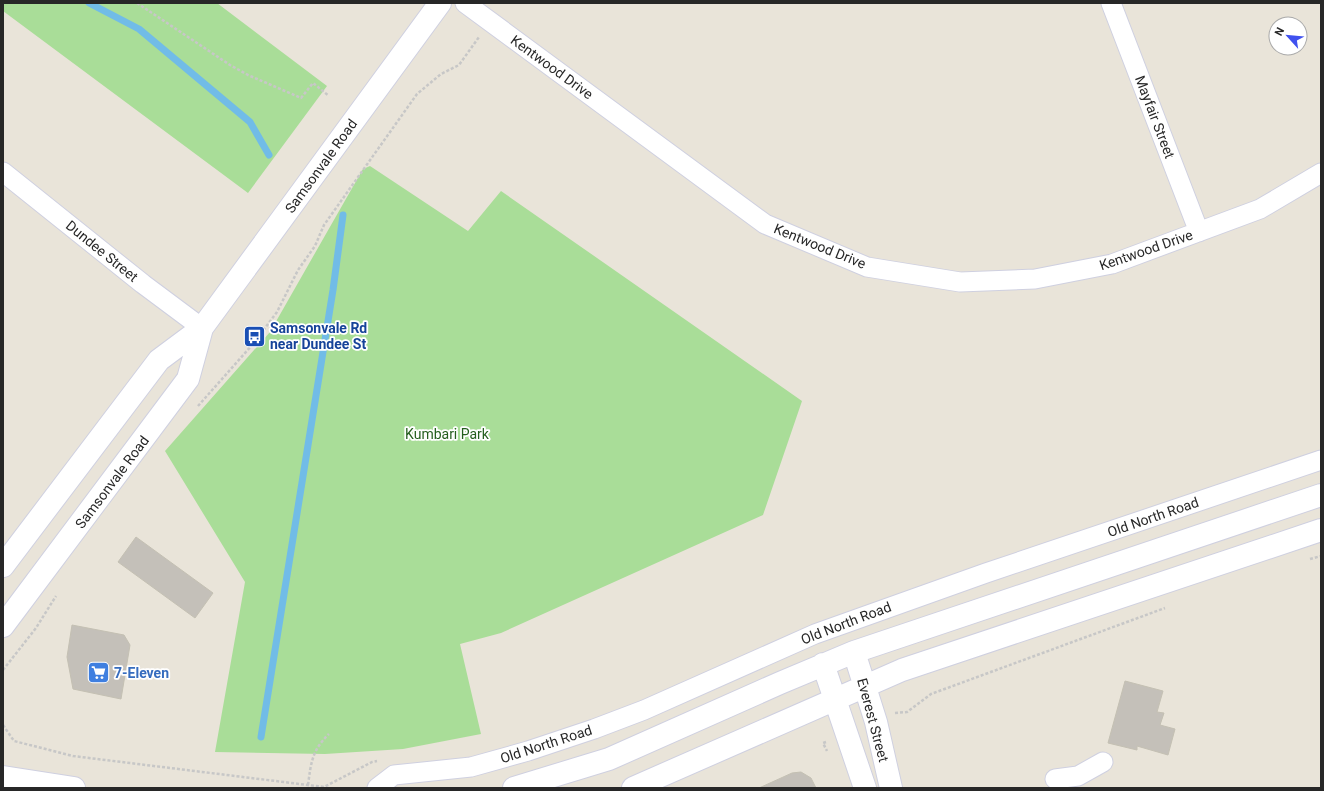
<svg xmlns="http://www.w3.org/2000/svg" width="1324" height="791" font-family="Roboto,sans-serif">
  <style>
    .green { fill: #a9dd98 }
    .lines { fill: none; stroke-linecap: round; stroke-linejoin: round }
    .stream { stroke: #71bce7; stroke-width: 7 }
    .building { fill: #c4c0b9; stroke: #c4c0b3 }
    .street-casing { stroke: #cfd0e0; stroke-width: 21 }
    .secondary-casing { stroke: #cfd0e0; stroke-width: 24 }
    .path { stroke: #c7c7c7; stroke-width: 2.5; stroke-dasharray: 3 2; stroke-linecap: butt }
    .street { stroke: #fff; stroke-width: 19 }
    .secondary { stroke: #fff; stroke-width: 22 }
    .labels { text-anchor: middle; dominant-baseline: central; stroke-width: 3.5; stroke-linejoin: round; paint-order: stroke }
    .street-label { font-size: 14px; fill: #272727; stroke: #fff }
    .transit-label { font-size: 14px; font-weight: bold; fill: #164399; stroke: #fff; text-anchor: start }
    .park-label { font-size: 14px; fill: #245e1d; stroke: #fff }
    .shop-label { font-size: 14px; font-weight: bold; fill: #366cbe; stroke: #fff; text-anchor: start }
  </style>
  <rect width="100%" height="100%" fill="#e9e4d9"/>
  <path class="green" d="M3 3H217L327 86 248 193 3 11Z
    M370 166 468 231 501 191 802 401 763 515 501 633 460 644 481 734 403 749 325 754 215 752 245 582 165 451 270 332 363 169Z"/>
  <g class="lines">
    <path class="stream" d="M89 3 139 29 250 122 269 155
      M261 737 333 290 343 215"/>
  </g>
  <path class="building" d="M136 537 213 593 195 618 118 562Z
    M72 625 124 635 130 645 121 699 73 689 67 657Z
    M1125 681 1163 691 1157 712 1164 713 1160 725 1175 729 1168 755 1137 746V750L1108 743Z
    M801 772 811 778 816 788H759L792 773Z"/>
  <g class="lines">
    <defs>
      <path id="street" d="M465 3 765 224 867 267 960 282 1035 279 1112 264 1260 209 1321 173
        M1111 3 1199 232
        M3 172 143 284 202 328
        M1055 779 1078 776 1103 762
        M377 788 394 775 471 767 528 751 594 729 644 710 815 634 986 573 1321 460"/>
      <path id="secondary" d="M3 566 159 360 202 328 440 3
        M3 626 188 379 202 328
        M854 652 876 722 891 788
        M823 664 865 788
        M3 777 74 788
        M514 788 609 759 780 683 854 652 1321 495
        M633 788 902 670 1321 530"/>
    </defs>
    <use href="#street" class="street-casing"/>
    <use href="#secondary" class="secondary-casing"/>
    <path class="path" d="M137 3 230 65 248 75 301 98 313 83 329 96
      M198 406 253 344 277 312 298 270 315 246 324 225 417 94 441 74 459 65 479 37
      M1310 559 1321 556
      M3 670 36 628 56 596
      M895 713 907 712 931 694 1165 608
      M3 725 14 741 73 756 324 787 372 762 377 761
      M826 742 823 743 827 751
      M308 785C311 763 312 750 329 734"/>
    <use href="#street" class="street"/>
    <use href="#secondary" class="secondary"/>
  </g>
  <defs>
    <symbol id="bus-square" viewBox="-11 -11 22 22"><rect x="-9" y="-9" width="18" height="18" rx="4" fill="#1a4fb4" stroke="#fff"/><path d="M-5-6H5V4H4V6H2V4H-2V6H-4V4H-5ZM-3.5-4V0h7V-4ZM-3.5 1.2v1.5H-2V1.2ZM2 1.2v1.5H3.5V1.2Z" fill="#fff"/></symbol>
    <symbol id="supermarket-square" viewBox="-11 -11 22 22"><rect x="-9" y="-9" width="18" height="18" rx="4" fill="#3f7fe0" stroke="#fff"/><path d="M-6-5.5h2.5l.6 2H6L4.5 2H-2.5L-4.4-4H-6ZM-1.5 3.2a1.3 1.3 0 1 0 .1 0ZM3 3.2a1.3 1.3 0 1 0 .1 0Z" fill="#fff"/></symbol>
  </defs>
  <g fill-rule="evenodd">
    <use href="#bus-square" x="242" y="324" width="25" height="25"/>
    <use href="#supermarket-square" x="86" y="660" width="25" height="25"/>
  </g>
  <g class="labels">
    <g class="street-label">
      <text transform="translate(552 67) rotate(36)">Kentwood Drive</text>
      <text transform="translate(1155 117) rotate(69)">Mayfair Street</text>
      <text transform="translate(321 166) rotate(-54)">Samsonvale Road</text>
      <text transform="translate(820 246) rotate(22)">Kentwood Drive</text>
      <text transform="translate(1146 250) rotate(-19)">Kentwood Drive</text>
      <text transform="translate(102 251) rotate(39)">Dundee Street</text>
      <text transform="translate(112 482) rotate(-53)">Samsonvale Road</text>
      <text transform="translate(1153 517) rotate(-19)">Old North Road</text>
      <text transform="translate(846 623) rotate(-21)">Old North Road</text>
      <text transform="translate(873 720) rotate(75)">Everest Street</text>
      <text transform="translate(546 744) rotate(-18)">Old North Road</text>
    </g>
    <g class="transit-label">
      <text x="270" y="328">Samsonvale Rd<tspan x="270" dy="16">near Dundee St</tspan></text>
    </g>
    <g class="park-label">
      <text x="447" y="434">Kumbari Park</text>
    </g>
    <g class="shop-label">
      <text x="114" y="673">7-Eleven</text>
    </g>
  </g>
  <rect width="1324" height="791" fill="none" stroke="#272727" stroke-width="8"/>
  <g transform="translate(1288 36) rotate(297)"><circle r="19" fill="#ffffff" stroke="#a9a9a9"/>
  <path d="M0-3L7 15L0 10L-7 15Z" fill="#4051ef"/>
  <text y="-6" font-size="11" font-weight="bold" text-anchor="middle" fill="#272727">N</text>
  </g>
</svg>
